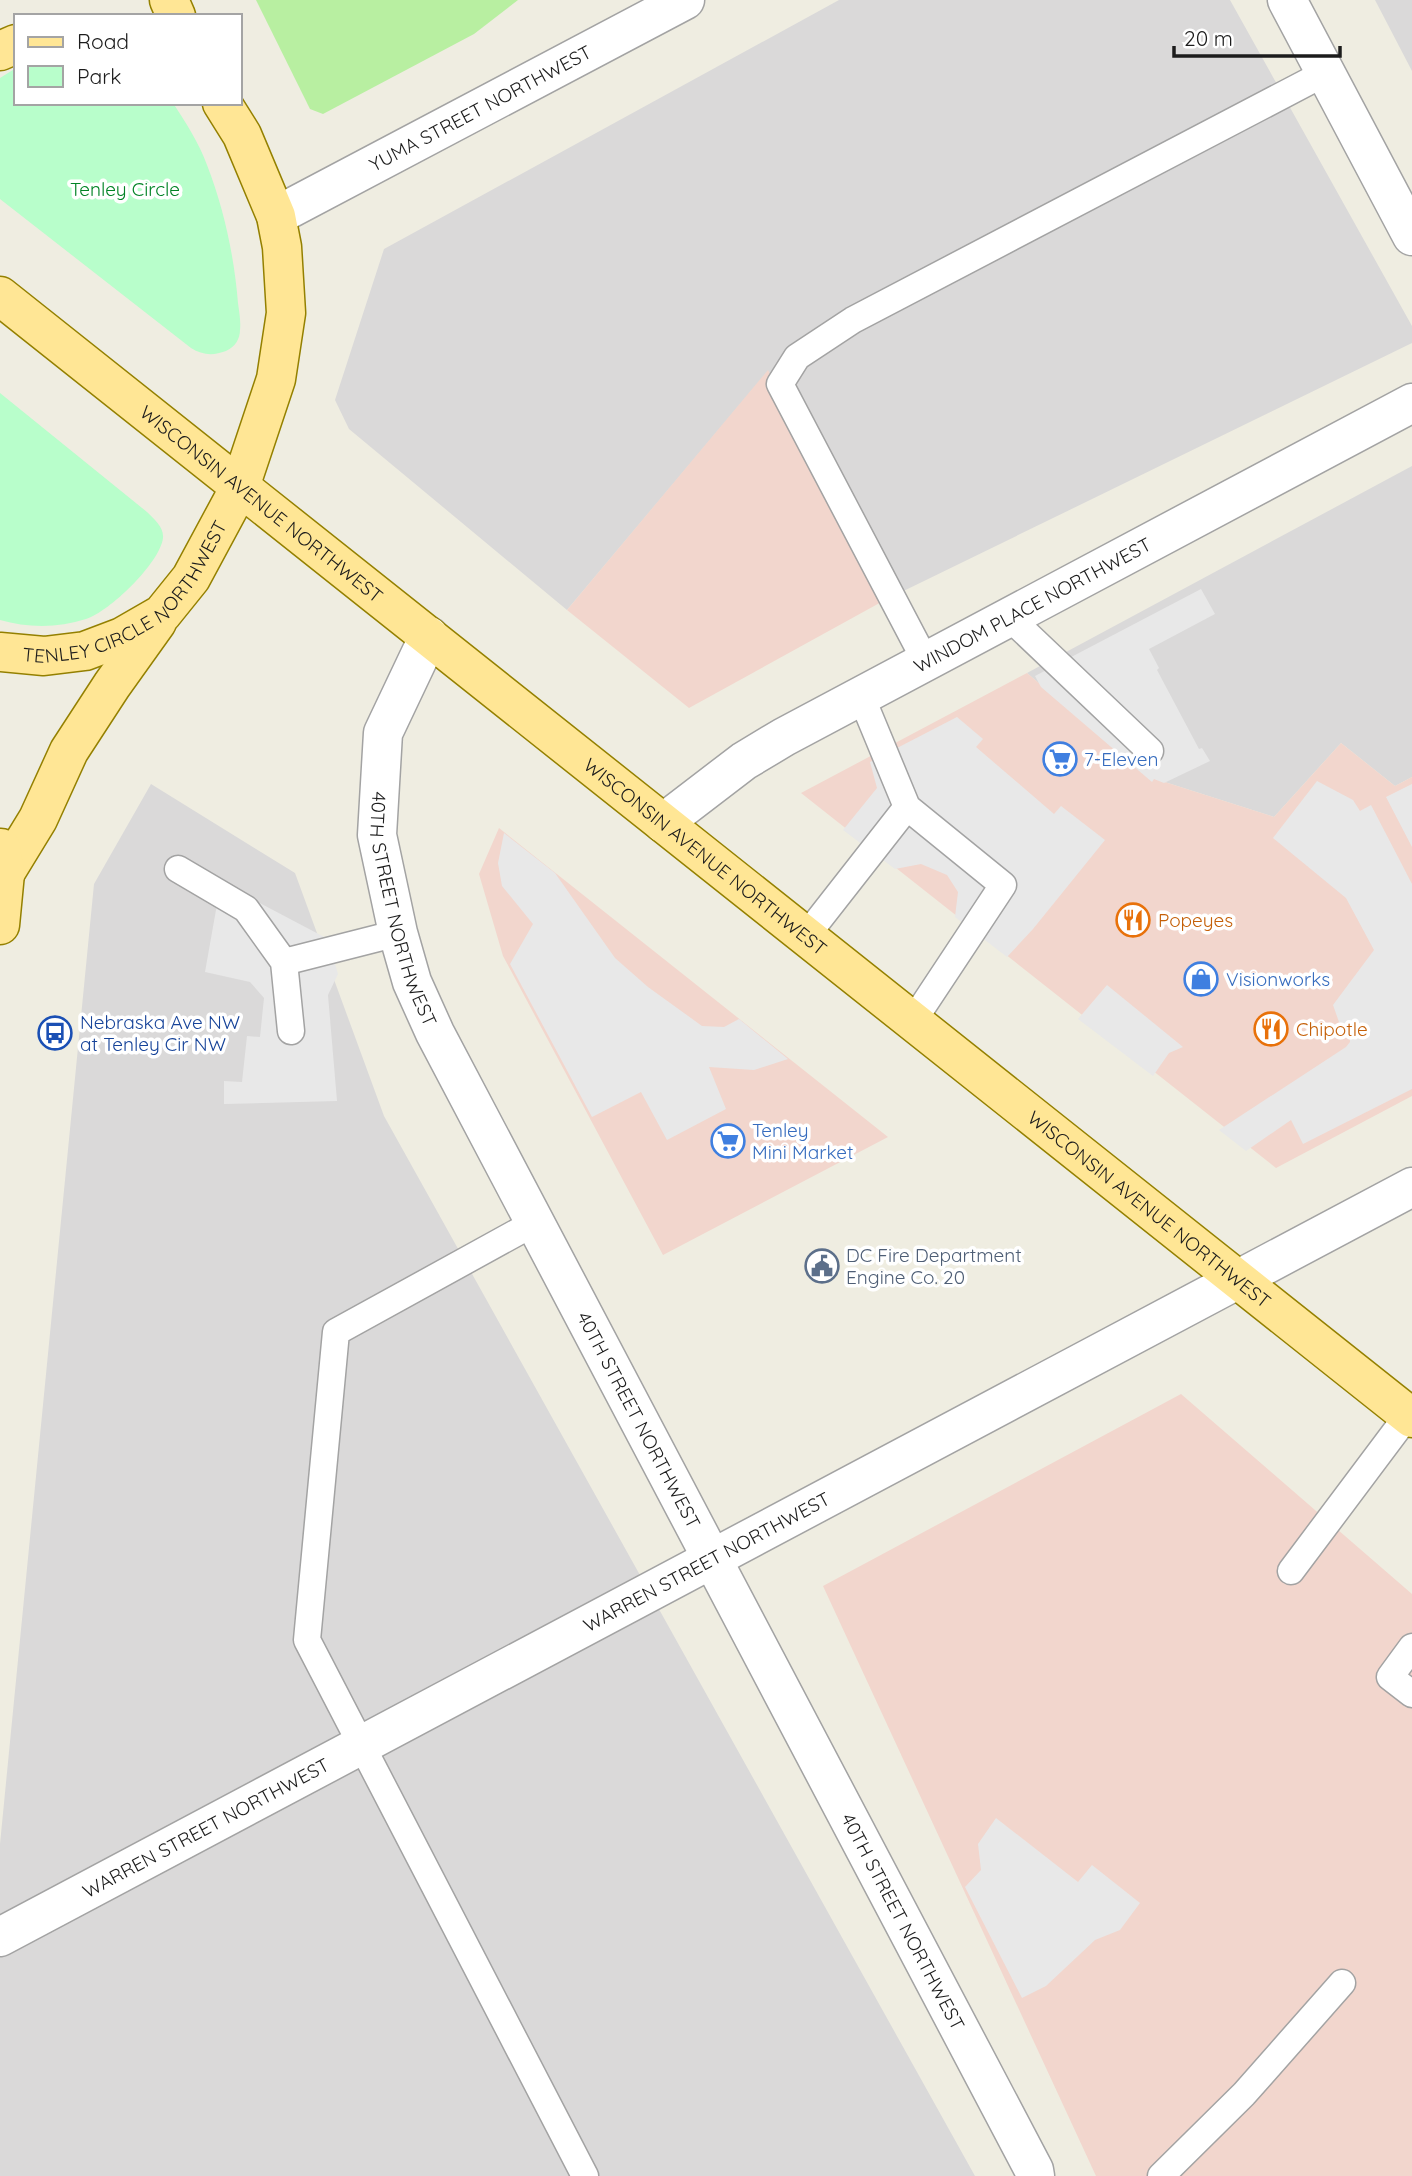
<svg xmlns="http://www.w3.org/2000/svg" width="1412" height="2176" font-family="Quicksand,sans-serif">
  <style>
    .residential { fill: #dad9d9 }
    .commercial { fill: #f2d6cd }
    .grass { fill: #b8efa1 }
    .park { fill: #b8fecb }
    .parking { fill: #e8e8e8 }
    .lines { fill: none; stroke-linecap: round; stroke-linejoin: round }
    .lane-casing { stroke: #a3a3a3; stroke-width: 29 }
    .street-casing { stroke: #a3a3a3; stroke-width: 41 }
    .primary-casing { stroke: #948000; stroke-width: 41 }
    .lane { stroke: #fff; stroke-width: 26 }
    .street { stroke: #fff; stroke-width: 38 }
    .primary { stroke: #ffe695; stroke-width: 38 }
    .labels { text-anchor: middle; dominant-baseline: central; stroke-width: 7; stroke-linejoin: round; paint-order: stroke }
    .street-label { font-size: 19px; fill: #1c1c1c; stroke: #fff }
    .park-label { font-size: 19px; fill: #018325; stroke: #fff }
    .shop-label { font-size: 19px; fill: #366cbe; stroke: #fff; text-anchor: start }
    .food-label { font-size: 19px; fill: #c56008; stroke: #fff; text-anchor: start }
    .transit-label { font-size: 19px; fill: #164399; stroke: #fff; text-anchor: start }
    .service-label { font-size: 19px; fill: #4e5e75; stroke: #fff; text-anchor: start }
  </style>
  <rect width="100%" height="100%" fill="#efede1"/>
  <path class="residential" d="M839 0H1230L1412 326V343L885 600 768 371 567 610 349 429 335 400 384 249Z
    M1375 0H1412V71Z
    M1412 466V777L1395 786 1341 743 1274 817 1149 777 1027 673Z
    M151 784 295 873 384 1116 975 2176H0V1844L94 884Z"/>
  <path class="commercial" d="M768 370 885 600 689 708 567 610Z
    M1027 673 1149 777 1274 817 1341 743 1395 786 1412 777V1096L1276 1168 801 793Z
    M499 828 888 1137 663 1255 503 956 479 874Z
    M1181 1394 1412 1594V2176H1096L823 1586Z"/>
  <path class="grass" d="M256 0H518L474 34 323 114 310 109Z"/>
  <path class="park" d="M16 68V103H173C186 123 199 143 207 165 224 209 234 255 238 303 239 311 241 321 240 330 240 339 235 347 226 351 213 356 202 355 191 348L0 199V78Z
    M0 393 147 512C154 519 164 527 163 538 160 563 109 612 86 619 58 628 28 628 0 620Z"/>
  <path class="parking" d="M1201 589 1215 614 1149 649 1159 668 1157 670 1199 749 1202 748 1210 761 1164 783 1154 779 1152 782 1041 687 1035 676Z
    M957 717 983 739 976 747 1054 814 1061 806 1105 840 1033 929 1007 957 955 917 958 892 947 875 921 864 895 869 843 830 877 788 870 762Z
    M1317 781 1353 800 1360 811 1371 805 1412 884V1089L1303 1144 1291 1120 1246 1151 1219 1130 1346 1047 1350 1042 1349 1031 1339 1022 1333 1005 1374 950 1346 898 1273 838Z
    M1412 784V847L1386 797Z
    M504 833 555 873 615 958 648 987 702 1026 724 1027 739 1019 788 1059 754 1070 709 1067 726 1109 667 1140 641 1092 592 1117 510 964 533 924 502 886 498 863Z
    M239 892 328 939 338 974 328 995 337 1101 224 1104V1081L242 1082 247 1036 260 1037 264 998 250 982 205 972 219 893Z
    M1107 985 1183 1047 1169 1053 1153 1076 1078 1019Z
    M996 1818 1078 1882 1092 1865 1140 1903 1120 1930 1095 1940 1046 1986 1022 1998 965 1887 981 1870 978 1844Z"/>
  <g class="lines">
    <defs>
      <path id="lane" d="M1009 617 1150 751
        M926 662 780 384 797 357 853 320 1325 73
        M861 696 907 807
        M178 869 246 909 284 962 291 1031
        M806 936 907 807 1003 885 913 1021
        M284 962 398 933
        M534 1223 336 1332 307 1640 585 2176
        M1291 1571 1408 1415
        M1412 1647 1390 1677 1412 1694
        M1161 2176 1244 2094 1342 1983"/>
      <g id="street">
        <path d="M1287 0 1412 236"/>
        <path id="s1" d="M276 216 685 0"/>
        <path id="s2" d="M429 636 383 733 377 835 398 933 412 982 435 1033 1034 2170 1035 2176"/>
        <path id="s3" d="M663 823 744 761 784 737 1412 403"/>
        <path id="s4" d="M0 1937 1412 1187"/>
      </g>
      <g id="primary">
        <path d="M169 0 176 16"/>
        <path d="M0 51 16 44"/>
        <path id="s5" d="M0 296 1412 1418"/>
        <path id="s6" d="M0 652 44 656 85 651 122 637 162 614 191 578 240 487 276 379 286 313 282 247 276 216 242 135 222 103"/>
        <path d="M5 873 38 819 69 751 112 685 157 622"/>
        <path d="M0 925 5 873 1 848"/>
      </g>
    </defs>
    <use href="#lane" class="lane-casing"/>
    <use href="#street" class="street-casing"/>
    <use href="#primary" class="primary-casing"/>
    <use href="#lane" class="lane"/>
    <use href="#street" class="street"/>
    <use href="#primary" class="primary"/>
  </g>
  <defs>
    <symbol id="supermarket-ring" viewBox="-11 -11 22 22"><circle r="9.5" fill="#fff" stroke="#3f7fe0" stroke-width="1.5"/><path d="M-6-5.5h2.5l.6 2H6L4.5 2H-2.5L-4.4-4H-6ZM-1.5 3.2a1.3 1.3 0 1 0 .1 0ZM3 3.2a1.3 1.3 0 1 0 .1 0Z" fill="#3f7fe0"/></symbol>
    <symbol id="restaurant-ring" viewBox="-11 -11 22 22"><circle r="9.5" fill="#fff" stroke="#e8710a" stroke-width="1.5"/><path d="M-5-6h1v4h1v-4h1v4h1v-4h1v5L-1.5 .5V6h-2V.5L-5-1ZM5-6V6H3V1.5H1.5Q1.5-4 5-6Z" fill="#e8710a"/></symbol>
    <symbol id="shop-ring" viewBox="-11 -11 22 22"><circle r="9.5" fill="#fff" stroke="#3f7fe0" stroke-width="1.5"/><path d="M-5-2.5h2.3a2.7 3.5 0 0 1 5.4 0H5L5.5 6h-11ZM-1.5-2.5h3a1.5 2.3 0 0 0-3 0Z" fill="#3f7fe0"/></symbol>
    <symbol id="bus-ring" viewBox="-11 -11 22 22"><circle r="9.5" fill="#fff" stroke="#1a4fb4" stroke-width="1.5"/><path d="M-5-6H5V4H4V6H2V4H-2V6H-4V4H-5ZM-3.5-4V0h7V-4ZM-3.5 1.2v1.5H-2V1.2ZM2 1.2v1.5H3.5V1.2Z" fill="#1a4fb4"/></symbol>
    <symbol id="civic-ring" viewBox="-11 -11 22 22"><circle r="9.5" fill="#fff" stroke="#5c6f8a" stroke-width="1.5"/><path d="M-.6-6.5H3V-4.5H.6V-3L4-1V1h2V6H-6V1h2V-1L-.6-3ZM-1.2 2.5V6h2.4V2.5Z" fill="#5c6f8a"/></symbol>
  </defs>
  <g fill-rule="evenodd">
    <use href="#supermarket-ring" x="1041" y="740" width="38" height="38"/>
    <use href="#restaurant-ring" x="1114" y="901" width="38" height="38"/>
    <use href="#shop-ring" x="1182" y="960" width="38" height="38"/>
    <use href="#restaurant-ring" x="1252" y="1010" width="38" height="38"/>
    <use href="#bus-ring" x="36" y="1014" width="38" height="38"/>
    <use href="#supermarket-ring" x="709" y="1122" width="38" height="38"/>
    <use href="#civic-ring" x="803" y="1247" width="38" height="38"/>
  </g>
  <g class="labels">
    <g class="street-label">
      <text stroke="none"><textPath href="#s1" startOffset="231">YUMA STREET NORTHWEST</textPath></text>
      <text stroke="none"><textPath href="#s5" startOffset="334">WISCONSIN AVENUE NORTHWEST</textPath></text>
      <text stroke="none"><textPath href="#s6" startOffset="152">TENLEY CIRCLE NORTHWEST</textPath></text>
      <text stroke="none"><textPath href="#s3" startOffset="430">WINDOM PLACE NORTHWEST</textPath></text>
      <text stroke="none"><textPath href="#s5" startOffset="901">WISCONSIN AVENUE NORTHWEST</textPath></text>
      <text stroke="none"><textPath href="#s2" startOffset="287">40TH STREET NORTHWEST</textPath></text>
      <text stroke="none"><textPath href="#s5" startOffset="1468">WISCONSIN AVENUE NORTHWEST</textPath></text>
      <text stroke="none"><textPath href="#s2" startOffset="854">40TH STREET NORTHWEST</textPath></text>
      <text stroke="none"><textPath href="#s4" startOffset="800">WARREN STREET NORTHWEST</textPath></text>
      <text stroke="none"><textPath href="#s4" startOffset="233">WARREN STREET NORTHWEST</textPath></text>
      <text stroke="none"><textPath href="#s2" startOffset="1421">40TH STREET NORTHWEST</textPath></text>
    </g>
    <g class="park-label">
      <text x="125" y="189">Tenley Circle</text>
    </g>
    <g class="shop-label">
      <text x="1084" y="759">7-Eleven</text>
      <text x="1226" y="979">Visionworks</text>
      <text x="752" y="1130">Tenley<tspan x="752" dy="22">Mini Market</tspan></text>
    </g>
    <g class="food-label">
      <text x="1158" y="920">Popeyes</text>
      <text x="1296" y="1029">Chipotle</text>
    </g>
    <g class="transit-label">
      <text x="80" y="1022">Nebraska Ave NW<tspan x="80" dy="22">at Tenley Cir NW</tspan></text>
    </g>
    <g class="service-label">
      <text x="846" y="1255">DC Fire Department<tspan x="846" dy="22">Engine Co. 20</tspan></text>
    </g>
  </g>
  <rect x="14" y="14" width="228" height="91" fill="#ffffff" stroke="#a4a4a4" stroke-width="2"/>
  <rect x="28" y="37" width="35" height="10" fill="#ffe695" stroke="#a4a4a4" stroke-width="2"/>
  <text x="77" y="49" font-size="21" fill="#1c1c1c">Road</text>
  <rect x="28" y="66" width="35" height="21" fill="#b8fecb" stroke="#a4a4a4" stroke-width="2"/>
  <text x="77" y="84" font-size="21" fill="#1c1c1c">Park</text>
  <path d="M1174 46v10h166v-10" fill="none" stroke="#1c1c1c" stroke-width="3.5"/>
  <text x="1184" y="46" font-size="21" fill="#1c1c1c" stroke="#ffffff" stroke-width="5" paint-order="stroke">20 m</text>
</svg>
